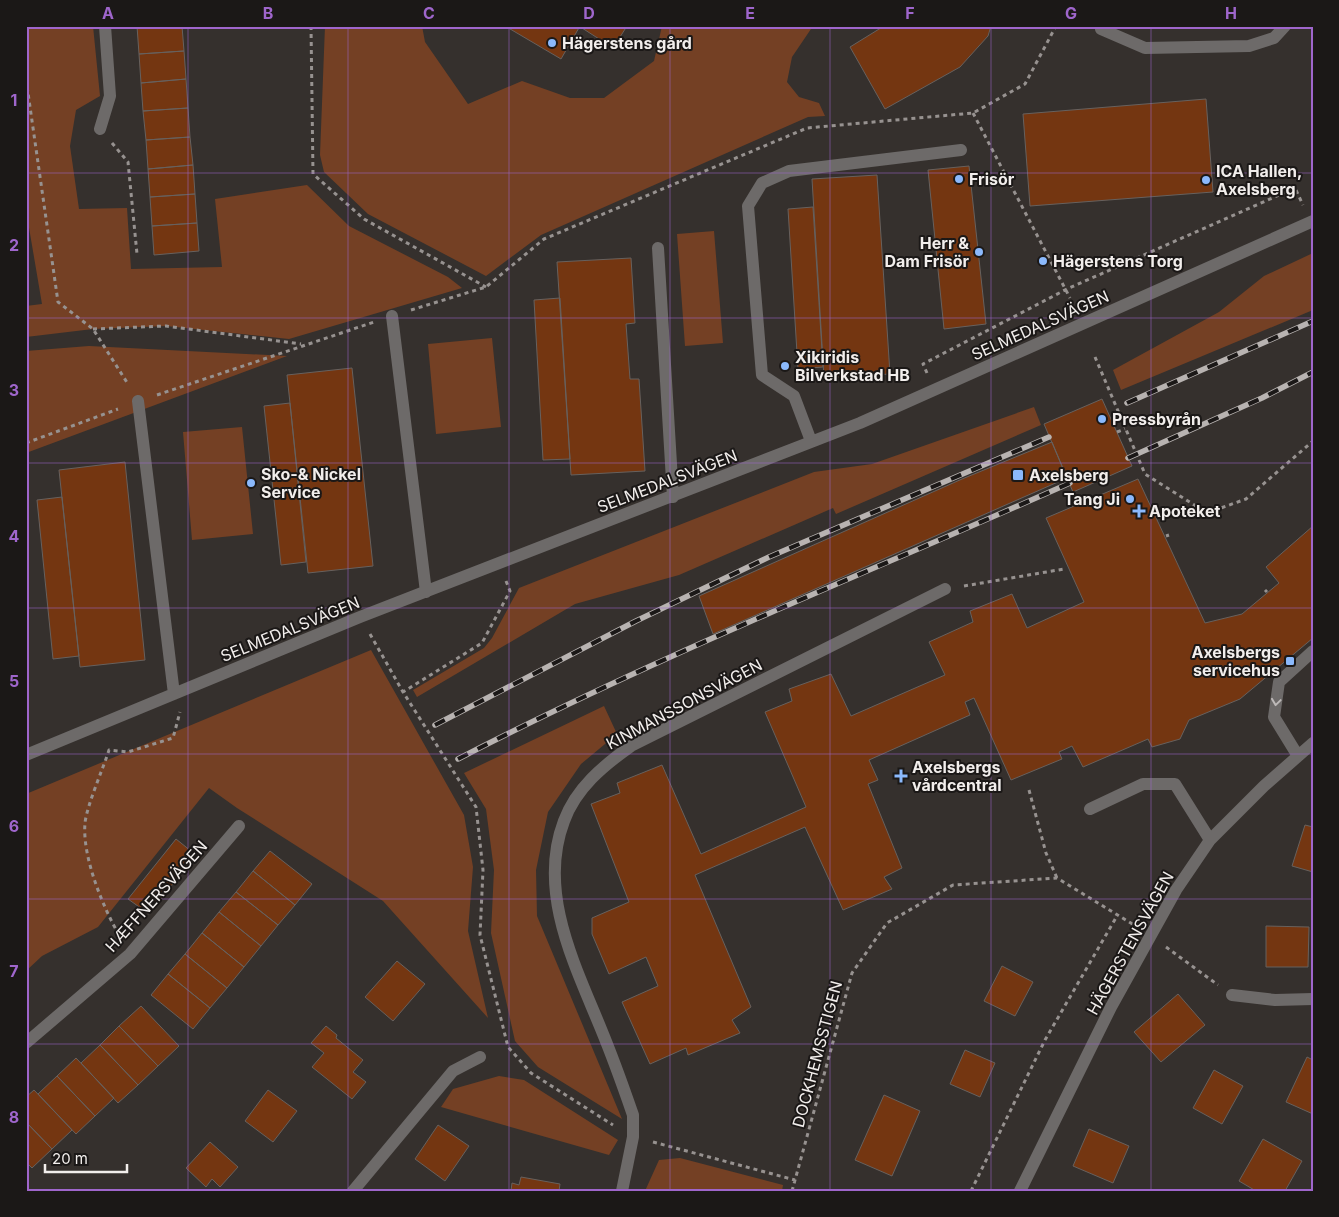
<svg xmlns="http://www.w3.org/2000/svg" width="1339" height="1217" font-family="Inter,sans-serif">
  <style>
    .green { fill: #744024 }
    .building { fill: #743611; stroke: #67615e }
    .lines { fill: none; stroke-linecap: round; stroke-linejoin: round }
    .path { stroke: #979290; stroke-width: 3; stroke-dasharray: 4 4; stroke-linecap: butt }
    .minor { stroke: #6d6a69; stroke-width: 12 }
    .rail-casing { stroke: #b8b3b1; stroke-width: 5.5 }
    .rail { stroke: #1b1817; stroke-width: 4; stroke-dasharray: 11; stroke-linecap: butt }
    .oneway { stroke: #bdb9b8 }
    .grid { fill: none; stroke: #9f66cc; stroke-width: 1; stroke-opacity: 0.55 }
    .poi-dot { fill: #8bb9fc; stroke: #1b1817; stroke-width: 2 }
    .labels { text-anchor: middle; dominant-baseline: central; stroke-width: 4; stroke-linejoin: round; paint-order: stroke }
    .poi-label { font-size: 16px; font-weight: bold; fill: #f2eeec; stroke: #1b1817; text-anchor: start }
    .street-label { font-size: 16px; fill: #f2eeec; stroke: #1b1817 }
    .neatline { fill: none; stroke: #9f66cc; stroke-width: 2 }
    .grid-label { font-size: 16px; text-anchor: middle; font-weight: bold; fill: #9f66cc }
  </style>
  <rect width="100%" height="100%" fill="#35302d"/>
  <path class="green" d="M26 26H93L100 96 76 110 70 146 79 209 127 208 131 269 222 267 215 199 307 185 349 226 448 277 462 288 289 339 166 326 93 329 26 337V306L42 304 26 210Z
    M325 26H422L425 42 468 104 522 81 570 98H604L654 61 662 26H813L792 57 787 82 799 97 819 103 825 116 808 117 541 235 486 276 368 214 324 172 320 155Z
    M714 231 723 343 685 346 677 234Z
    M1313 253V310L1121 390 1113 370 1219 312 1264 276Z
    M492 338 501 427 436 434 428 344Z
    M89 346 287 356 26 453V351Z
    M1034 407 1041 425 836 514 833 508 679 575 575 604 417 697 413 690 484 648 492 638 519 588 814 472 872 464Z
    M242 427 253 534 192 540 183 432Z
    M371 650 464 815 473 867 468 931 488 1018 383 901 237 808 209 788 98 927 42 956 26 971V794Z
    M604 706 617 734 581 764 548 812 536 870 537 916 622 1119 538 1067 515 1041 491 933 494 870 486 809 464 773Z
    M499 1076 524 1080 618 1140 609 1155 441 1107 453 1089Z
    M680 1158 783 1185 782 1191H645L659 1160Z"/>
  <path class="building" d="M137 26H182L184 51 139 54Z
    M505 26H580L561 59Z
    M584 26H627L613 48 582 28Z
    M884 26H906L907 29 910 26H991L988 36 960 67 885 109 850 47Z
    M184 51 186 79 141 83 139 54Z
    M186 79 188 108 143 111 141 83Z
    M1206 99 1213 192 1030 206 1023 114Z
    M188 108 190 137 146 140 143 111Z
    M190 137 193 165 148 169 146 140Z
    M193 165 195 194 150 197 148 169Z
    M969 166 986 324 944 329 928 170Z
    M877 175 890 374 824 378 812 179Z
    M195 194 197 223 152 226 150 197Z
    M813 207 823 367 798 369 788 209Z
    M197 223 199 251 154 255 152 226Z
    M631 258 635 323 626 324 630 379H639L645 471 571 475 557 262Z
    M560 298 570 459 543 460 534 300Z
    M352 368 373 566 308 573 287 375Z
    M1102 399 1132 466 1073 492 1044 424Z
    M290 403 306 562 281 565 264 406Z
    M1052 442 1067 478 713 634 699 596 962 479Z
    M125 462 145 660 80 667 59 470Z
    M1138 479 1205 623 1242 614 1279 583 1266 567 1313 526V638L1240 699 1189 720 1180 739 1152 747 1148 739 1083 767 1072 746 1059 752 1062 759 1011 780 974 698 965 702 970 715 869 760 878 780 868 784 902 868 884 877 892 889 843 910 805 827 695 875 751 1007 732 1020 740 1033 688 1055 686 1048 650 1064 622 1002 658 986 646 957 609 974 592 934V918L629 902 591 804 620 793 617 783 662 765 701 854 806 807 765 712 792 701 789 689 831 674 851 716 945 675 929 642 973 622 970 611 1012 594 1027 628 1084 602 1046 518Z
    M62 497 79 656 53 659 37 500Z
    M1305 825 1313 827V872L1292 866Z
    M176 839 196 855 149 914 128 899Z
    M270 851 312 884 295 905 253 871Z
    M253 871 295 905 278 925 236 892Z
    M236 892 278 925 261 946 219 912Z
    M219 912 261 946 244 967 202 933Z
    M1266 926 1309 927 1308 967H1266Z
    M202 933 244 967 227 988 185 954Z
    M185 954 227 988 210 1008 168 974Z
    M397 961 425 984 393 1021 365 997Z
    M1002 966 1033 982 1015 1016 984 1001Z
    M168 974 210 1008 193 1029 151 995Z
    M1178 994 1205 1025 1161 1062 1134 1032Z
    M141 1006 179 1046 158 1066 119 1026Z
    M119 1026 158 1066 138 1085 100 1045Z
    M326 1026 337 1035 336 1038 363 1060 353 1072 366 1082 352 1099 312 1067 324 1053 311 1043Z
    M100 1045 138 1085 118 1103 81 1063Z
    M965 1050 995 1063 980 1097 950 1084Z
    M1307 1057 1313 1060V1114L1286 1102Z
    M76 1058 114 1098 95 1116 57 1076Z
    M1214 1070 1243 1086 1222 1124 1193 1108Z
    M57 1076 95 1116 76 1134 38 1094Z
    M34 1090 72 1130 52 1149 26 1122V1097Z
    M268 1090 297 1111 273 1142 245 1121Z
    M884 1095 920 1111 892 1176 855 1160Z
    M26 1122 52 1149 32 1168 26 1162Z
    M438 1125 469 1146 445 1181 415 1159Z
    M1089 1129 1129 1146 1113 1183 1073 1166Z
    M1263 1139 1302 1161 1285 1191H1256L1239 1181Z
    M210 1142 238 1167 220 1187 212 1179 206 1187 186 1168Z
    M521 1177 560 1184 559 1191H511L512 1183 519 1185Z"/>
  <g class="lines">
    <path class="path" d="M311 26 313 174 364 219 486 287
      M26 79 58 302 93 329 128 384
      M973 113 1070 298
      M112 143 128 162 137 254
      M411 310 486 287 544 239 807 128 973 113 1025 84 1056 26
      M93 329 166 326 301 344
      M1095 357 1145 474 1207 513 1246 499 1313 441
      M927 373 923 364 1067 289 1295 188 1303 205
      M157 395 374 322
      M1117 432 1125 429
      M26 443 118 409
      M1166 536 1169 535
      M506 581 510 591 482 643 403 692 476 807 483 870 480 935 508 1047 531 1073 613 1125
      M964 586 1064 569
      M1265 590 1267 592
      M370 634 403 692
      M1029 790 1046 853 1057 878
      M119 935C103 907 82 857 85 823 87 805 103 769 109 750L128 752 173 738 180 712
      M1166 947 1218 985
      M653 1142 795 1180
      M792 1191 852 973 887 923 953 885 1057 878 1134 925
      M971 1191 1045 1040 1117 916"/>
    <path class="minor" d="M1101 29 1145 48 1249 46 1274 38 1285 26
      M100 129 110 96 105 26
      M658 248 673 497
      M392 316 426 592
      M138 401 174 694
      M811 441 794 396 762 375 748 206 762 183 789 171 961 150
      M26 755 360 617 860 423 1313 221
      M1298 756 1274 717 1279 682 1313 651
      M1090 809 1143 784H1175L1210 840
      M1232 995 1275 1000 1313 999
      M26 1043 130 954 239 826
      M353 1191 453 1071 480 1057
      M622 1191 633 1137V1115C623 1086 613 1058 601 1029 575 965 537 892 564 821 576 788 603 766 631 746L945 589
      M1020 1191 1111 1007 1176 890 1210 840 1264 786 1313 743"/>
    <defs>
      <path id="rail" d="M1127 403 1313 321
        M1128 458 1262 398 1313 372
        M435 725 636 621 769 557 1049 437
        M458 759C657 656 865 574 1070 483"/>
    </defs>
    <use href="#rail" class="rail-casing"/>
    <use href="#rail" class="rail"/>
  </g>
  <defs><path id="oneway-chevron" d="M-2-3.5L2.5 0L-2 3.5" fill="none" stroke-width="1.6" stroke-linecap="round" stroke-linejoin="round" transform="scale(1.25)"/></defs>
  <use class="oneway" href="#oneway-chevron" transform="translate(1276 702) rotate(98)"/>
  <path class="grid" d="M188 26V1191M348 26V1191M509 26V1191M670 26V1191M830 26V1191M991 26V1191M1151 26V1191M26 173H1313M26 318H1313M26 463H1313M26 608H1313M26 754H1313M26 899H1313M26 1044H1313"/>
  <g class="poi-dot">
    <circle cx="552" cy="43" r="5"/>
    <circle cx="959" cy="179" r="5"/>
    <circle cx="1206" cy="180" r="5"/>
    <circle cx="979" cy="252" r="5"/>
    <circle cx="1043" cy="261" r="5"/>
    <circle cx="785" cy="366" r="5"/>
    <circle cx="1102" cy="419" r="5"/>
    <rect x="1012" y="469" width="12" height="12" rx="2.5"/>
    <circle cx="251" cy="483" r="5"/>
    <circle cx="1130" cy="499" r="5"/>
    <path d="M1136.5 503.5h5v5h5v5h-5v5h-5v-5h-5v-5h5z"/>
    <rect x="1285" y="656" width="10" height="10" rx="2.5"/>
    <path d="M898.5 768.5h5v5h5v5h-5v5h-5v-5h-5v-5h5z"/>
  </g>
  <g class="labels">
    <g class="poi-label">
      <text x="562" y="43">Hägerstens gård</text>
      <text x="1216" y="171">ICA Hallen,<tspan x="1216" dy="18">Axelsberg</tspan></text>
      <text x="969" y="179">Frisör</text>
      <text x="969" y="243" text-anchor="end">Herr &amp;<tspan x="969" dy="18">Dam Frisör</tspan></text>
      <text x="1053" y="261">Hägerstens Torg</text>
      <text x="795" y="357">Xikiridis<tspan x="795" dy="18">Bilverkstad HB</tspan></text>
      <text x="1112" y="419">Pressbyrån</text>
      <text x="261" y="474">Sko-&amp; Nickel<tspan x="261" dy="18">Service</tspan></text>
      <text x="1029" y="475">Axelsberg</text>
      <text x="1120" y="499" text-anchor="end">Tang Ji</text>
      <text x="1149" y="511">Apoteket</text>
      <text x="1280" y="652" text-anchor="end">Axelsbergs<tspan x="1280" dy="18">servicehus</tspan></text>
      <text x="912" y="767">Axelsbergs<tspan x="912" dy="18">vårdcentral</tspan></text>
    </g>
    <g class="street-label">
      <text transform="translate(1040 325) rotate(-24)">SELMEDALSVÄGEN</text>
      <text transform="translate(667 481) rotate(-21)">SELMEDALSVÄGEN</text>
      <text transform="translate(290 629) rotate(-22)">SELMEDALSVÄGEN</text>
      <text transform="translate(684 704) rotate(-28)">KINMANSSONSVÄGEN</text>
      <text transform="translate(156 896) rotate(-48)">HÆFFNERSVÄGEN</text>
      <text transform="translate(1130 943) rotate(-61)">HÄGERSTENSVÄGEN</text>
      <text transform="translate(817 1054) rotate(-75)">DOCKHEMSSTIGEN</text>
    </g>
  </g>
  <rect width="1339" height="1217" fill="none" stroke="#1b1817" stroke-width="55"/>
  <path d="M45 1164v8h82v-8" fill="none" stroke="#f2eeec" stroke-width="2.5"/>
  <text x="52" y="1164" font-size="15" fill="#f2eeec" stroke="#1b1817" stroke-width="4" paint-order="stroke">20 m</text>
  <rect x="28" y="28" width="1284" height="1162" class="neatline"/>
  <g class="grid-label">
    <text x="108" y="19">A</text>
    <text x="268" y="19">B</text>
    <text x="429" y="19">C</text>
    <text x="589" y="19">D</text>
    <text x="750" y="19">E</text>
    <text x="910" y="19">F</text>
    <text x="1071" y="19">G</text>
    <text x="1231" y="19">H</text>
    <text x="14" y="106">1</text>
    <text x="14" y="251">2</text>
    <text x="14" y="396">3</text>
    <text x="14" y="542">4</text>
    <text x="14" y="687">5</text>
    <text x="14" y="832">6</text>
    <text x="14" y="977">7</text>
    <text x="14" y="1123">8</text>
  </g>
</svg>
